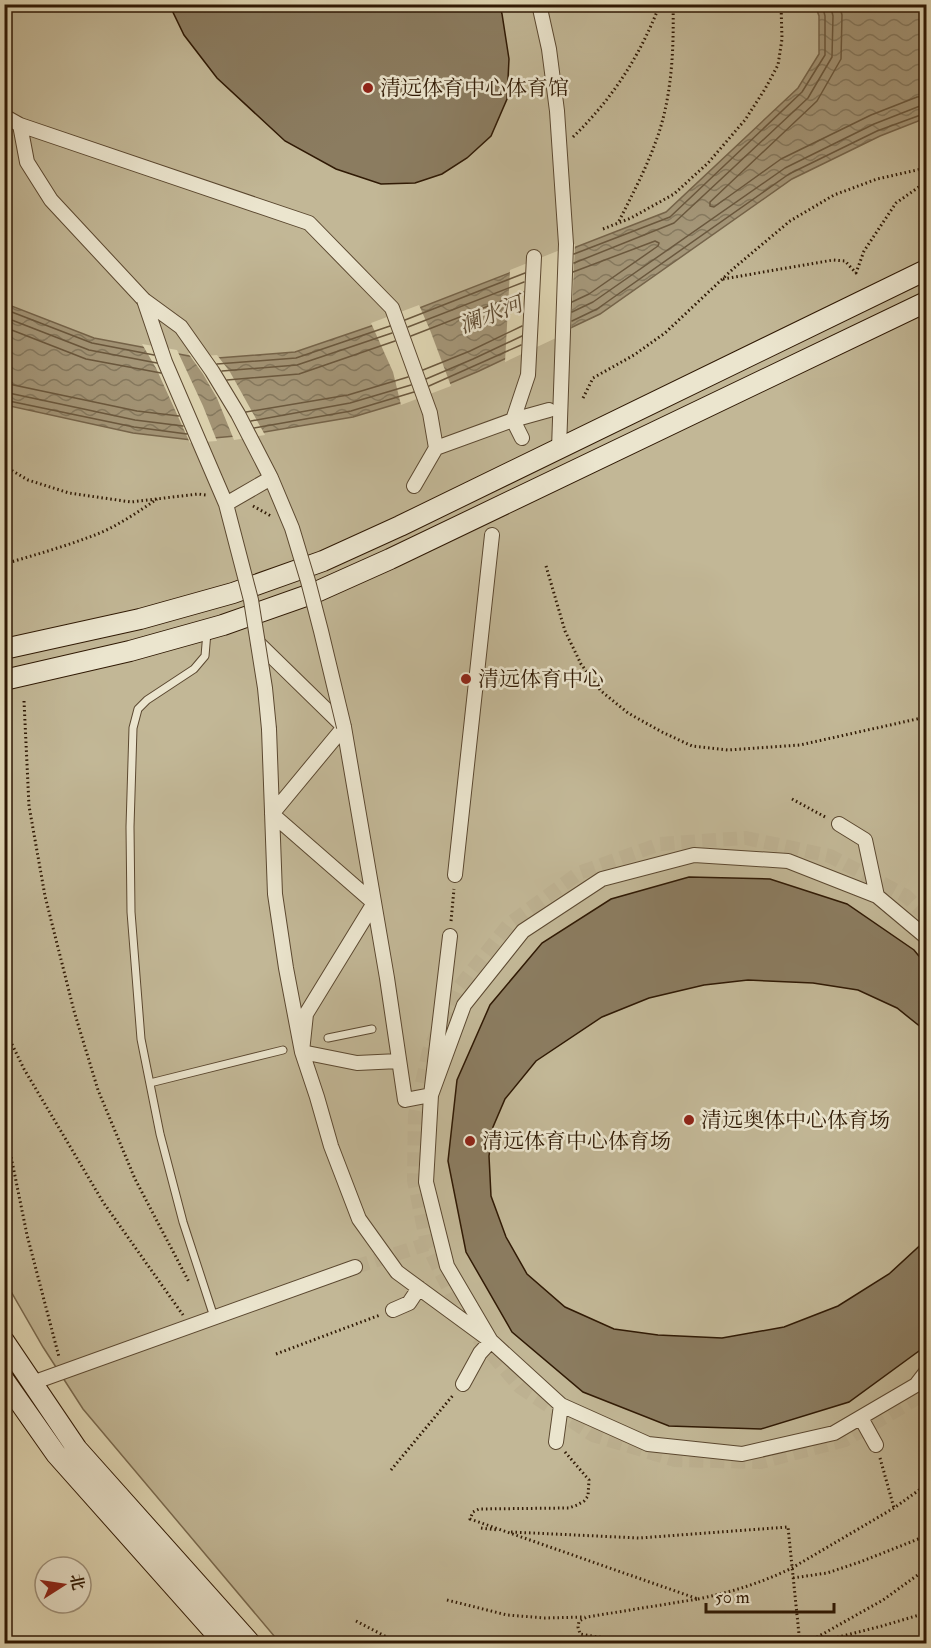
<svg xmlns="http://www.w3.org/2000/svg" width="931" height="1648" font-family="'IM FELL Double Pica','Noto Serif SC',serif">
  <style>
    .park { fill: #c2b796; stroke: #78684d; stroke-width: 1.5 }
    .water { fill: url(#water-waves); stroke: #75644a; stroke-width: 1.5 }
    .pier { fill: #e0d7b4 }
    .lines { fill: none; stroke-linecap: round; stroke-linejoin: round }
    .shore { stroke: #6a583e; stroke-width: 1.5 }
    .building { fill: #8b7c60; stroke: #2f1904; stroke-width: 1.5 }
    .street-tunnel { stroke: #bdb191; stroke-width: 14; stroke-dasharray: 14 7; stroke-linecap: butt }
    .lane-casing { stroke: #5b4830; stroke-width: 9 }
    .street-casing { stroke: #5b4830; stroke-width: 16 }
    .secondary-casing { stroke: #2f1904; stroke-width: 22 }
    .path { stroke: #2f1904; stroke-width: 3; stroke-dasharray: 1.5 3; stroke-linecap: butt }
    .lane { stroke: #ebe5ce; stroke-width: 7 }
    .street { stroke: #ebe5ce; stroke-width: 14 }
    .secondary { stroke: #ebe5ce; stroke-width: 20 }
    .street-bridge-casing { stroke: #5b4830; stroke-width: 16; stroke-linecap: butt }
    .street-bridge { stroke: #ebe5ce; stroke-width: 14 }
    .poi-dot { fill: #8f2418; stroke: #ebe5ce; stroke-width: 2 }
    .labels { text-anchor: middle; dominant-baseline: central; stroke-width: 5; stroke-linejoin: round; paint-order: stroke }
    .poi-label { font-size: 21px; fill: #2f1904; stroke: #ebe5ce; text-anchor: start }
    .water-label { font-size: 22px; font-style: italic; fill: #5e4b32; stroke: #ebe5ce }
  </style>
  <defs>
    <pattern id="water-waves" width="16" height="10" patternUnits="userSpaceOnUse" patternTransform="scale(1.5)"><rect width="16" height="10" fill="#a49678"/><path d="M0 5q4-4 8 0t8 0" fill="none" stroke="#867a60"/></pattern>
  </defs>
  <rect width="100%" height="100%" fill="#e0d7b4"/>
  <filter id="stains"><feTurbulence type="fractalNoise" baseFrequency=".00333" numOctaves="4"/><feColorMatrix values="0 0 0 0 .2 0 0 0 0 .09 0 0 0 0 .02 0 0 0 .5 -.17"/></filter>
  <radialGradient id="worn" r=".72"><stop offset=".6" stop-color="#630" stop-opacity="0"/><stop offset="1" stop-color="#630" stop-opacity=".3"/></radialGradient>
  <path class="park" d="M4 5H861L926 78V1643H280L83 1409 43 1347 5 1281Z"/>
  <path class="water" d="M815 5H926V118L880 136 792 179 600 314 479 371 413 399 353 417 246 435 192 440 133 433 5 405 4 303 94 338 205 359 295 352 386 321 666 212 798 88 819 54V16Z"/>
  <path class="pier" d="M575 244 571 331 505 362 510 270Z
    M419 305 430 330 451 386 401 405 393 372 371 323Z
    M142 344 177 350 203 406 217 441 190 443 156 368Z
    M188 353 205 356 217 355 230 372 265 435 234 440 217 398 203 374Z"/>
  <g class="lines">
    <path class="shore" d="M839 4 842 15 841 59 817 101 710 202V206L714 207 781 159 871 115 917 97 926 96
      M574 254 670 217 802 92 825 55V16L822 4
      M574 263 674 223 808 98 832 57 833 16 830 4
      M572 302 589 294 658 246 659 243 655 241 573 272
      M4 309 92 343 154 355
      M572 312 593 302 785 168 874 124 920 106 926 105
      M4 317 89 350 157 363
      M405 320 525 273
      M572 321 597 309 789 174 877 131 926 113
      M4 327 86 359 161 373
      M408 327 524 282
      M411 336 524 292
      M217 364 296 358 390 326
      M423 370 470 351 522 326
      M222 371 297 365 392 333
      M426 379 473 359 522 336
      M227 380 299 374 395 341
      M4 383 137 411 179 416
      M429 386 521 345
      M4 392 135 420 183 426
      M4 400 134 427 187 434
      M246 412 348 395 408 377
      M251 421 350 403 411 385
      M254 428 351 411 414 392"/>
  </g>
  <path class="building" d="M169 4H499L502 14 509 59 507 99 491 136 467 158 442 174 415 183 381 184 336 169 285 141 217 78 184 35Z
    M689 877 770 879 847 904 914 950 927 966V1032L897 1008 858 990 813 983 748 980 704 985 649 998 602 1017 536 1061 505 1099 493 1127 489 1156 491 1196 506 1237 527 1274 565 1307 614 1329 658 1335 722 1338 784 1327 838 1306 889 1274 927 1239V1343L923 1348 849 1402 761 1429 669 1426 583 1392 512 1332 466 1252 448 1161 457 1080 490 1005 542 943 611 899Z"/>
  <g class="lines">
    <path class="street-tunnel" d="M355 1267 427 1244
      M466 1324 427 1244 414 1180 415 1115 429 1051 456 991 509 924 579 873 660 844 746 838 830 856 906 896 926 916
      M478 1338 520 1387 593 1435 675 1460 761 1462 845 1440 919 1397 926 1389"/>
    <defs>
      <path id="lane" d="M207 632 205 656 194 669 147 700 138 709 133 728 130 827 131 912 141 1039 160 1134 183 1222 214 1317
        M328 1038 372 1029
        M150 1083 283 1050"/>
      <path id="street" d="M539 4 549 49 557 111 566 244 559 449
        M4 116 20 125 309 223 392 308 430 413 436 448
        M20 125 27 162 51 200 144 300
        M522 438 513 420 528 375 534 257
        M414 486 436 448 513 420 549 410
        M258 643 344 727 387 978 405 1100 431 1095 450 936
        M344 727 272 814 374 903 306 1014 302 1052 357 1063 399 1061
        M269 729 275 894 286 968 302 1052 317 1097 331 1146 359 1219 397 1272 491 1341 480 1353 463 1384
        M839 824 865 840 877 896
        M455 875 492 535
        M926 937 877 896 788 861 694 855 602 879 523 931 464 1005 431 1095 426 1182 447 1266 491 1341 561 1405 648 1444 742 1454 834 1433 916 1385 926 1372
        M393 1310 409 1303 419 1288
        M32 1383 355 1267
        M861 1418 876 1445
        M556 1442 561 1405"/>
      <path id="secondary" d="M4 649 140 619 233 593 323 561 400 526 926 270
        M4 680 130 651 223 625 314 593 390 559 926 302
        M4 1341 77 1449 251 1644
        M4 1380 56 1454 225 1644"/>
    </defs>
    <use href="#lane" class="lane-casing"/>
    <use href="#street" class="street-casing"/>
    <use href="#secondary" class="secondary-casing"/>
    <path class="path" d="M573 137C613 98 640 56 660 4
      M619 221C632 195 646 169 656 141 672 98 674 49 673 4
      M603 229 631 218 674 194 708 163 745 120 765 89 778 65 782 39 781 4
      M723 279 833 260 845 261 856 273 864 251 896 203 926 182
      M583 398 593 378 634 355 665 333 734 268 790 221 834 195 877 179 926 168
      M4 466 28 480 69 493 131 502 198 494 206 495
      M253 506 271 516
      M4 564C35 555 66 546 95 535 116 527 138 512 157 499
      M546 566 565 631 581 664 601 691 628 713 662 732 692 746 728 750 800 745 926 717
      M24 701 29 806 45 896 74 1011 98 1090 135 1179 189 1282
      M792 799 827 818
      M451 921 454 889
      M4 1028 24 1069 103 1202 183 1315
      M4 1122 27 1235 59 1357
      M276 1354 380 1315
      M565 1452 589 1480 588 1496 584 1501 577 1505 569 1508 479 1509 473 1512 470 1519 698 1599 587 1617 579 1621 578 1627 580 1634 642 1644
      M880 1458 894 1508
      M391 1470 454 1394
      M481 1528 498 1530
      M511 1532 639 1538 788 1527 800 1644
      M793 1578 827 1573 860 1562 926 1536
      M698 1599C732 1592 761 1583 792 1568L894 1508 926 1485
      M447 1600 507 1615 545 1618 585 1617
      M356 1621 400 1644
      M805 1644 883 1600 926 1569
      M811 1644 882 1626 926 1613"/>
    <use href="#lane" class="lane"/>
    <use href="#street" class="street"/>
    <use href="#secondary" class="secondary"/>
    <defs>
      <path id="street-bridge" d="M144 300 181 327 212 371 238 414 271 478 292 528 308 581 321 631 344 727
        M144 300 165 362 226 504 251 600 265 688 269 729
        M226 504 271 478"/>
    </defs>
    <use href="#street-bridge" class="street-bridge-casing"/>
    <use href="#street-bridge" class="street-bridge"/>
  </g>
  <g class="poi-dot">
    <circle cx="368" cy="88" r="6"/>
    <circle cx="466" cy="679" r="6"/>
    <circle cx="689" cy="1120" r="6"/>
    <circle cx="470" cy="1141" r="6"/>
  </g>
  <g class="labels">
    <g class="poi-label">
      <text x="380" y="88">清远体育中心体育馆</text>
      <text x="478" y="679">清远体育中心</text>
      <text x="701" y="1120">清远奥体中心体育场</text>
      <text x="482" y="1141">清远体育中心体育场</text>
    </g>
    <g class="water-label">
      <text transform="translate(491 315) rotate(-21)">澜水河</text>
    </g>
  </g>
  <rect width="931" height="1648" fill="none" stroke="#e0d7b4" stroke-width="24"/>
  <rect x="6" y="6" width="919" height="1636" fill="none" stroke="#2f1904" stroke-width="3"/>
  <rect x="12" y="12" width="907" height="1624" fill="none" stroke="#2f1904" stroke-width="1.5"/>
  <g transform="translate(63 1585) rotate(78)"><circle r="28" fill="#ebe5ce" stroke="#a0937d" stroke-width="1.5"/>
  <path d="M0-4.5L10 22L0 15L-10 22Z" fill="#8f2418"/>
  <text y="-9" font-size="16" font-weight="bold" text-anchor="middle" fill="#2f1904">北</text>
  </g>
  <path d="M706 1603v9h128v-9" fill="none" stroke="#2f1904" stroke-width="3"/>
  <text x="715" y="1603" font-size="18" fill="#2f1904" stroke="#ebe5ce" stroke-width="4.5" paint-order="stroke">50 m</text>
  <rect width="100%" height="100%" filter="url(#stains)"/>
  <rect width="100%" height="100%" fill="url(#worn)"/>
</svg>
